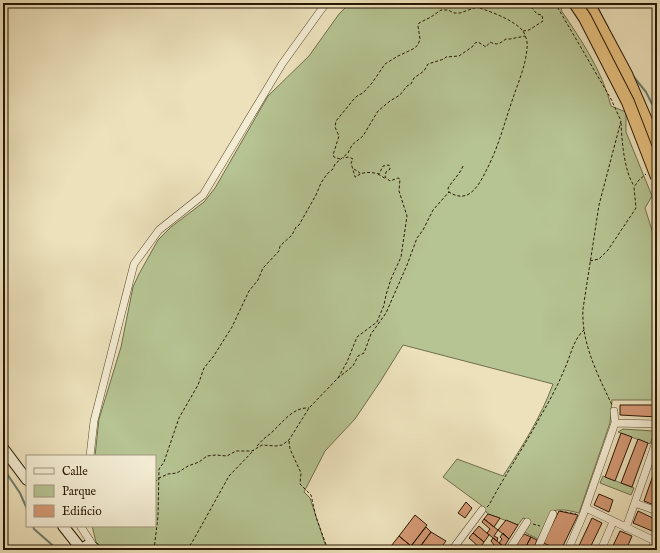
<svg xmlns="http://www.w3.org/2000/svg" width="660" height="553" font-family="'IM FELL English',serif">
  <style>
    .green { fill: #b6c392; stroke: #706e4a }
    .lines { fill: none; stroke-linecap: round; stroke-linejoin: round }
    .stream { stroke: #6c7c6b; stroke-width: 2 }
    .building { fill: #d49974; stroke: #291803 }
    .street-casing { stroke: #5a4a31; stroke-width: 8 }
    .secondary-casing { stroke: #291803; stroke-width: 12 }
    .highway-casing { stroke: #291803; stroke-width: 14 }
    .path { stroke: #291803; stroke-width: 1; stroke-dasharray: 3 2; stroke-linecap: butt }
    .street { stroke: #f3ecd3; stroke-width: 7 }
    .secondary { stroke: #f3ecd3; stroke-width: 10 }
    .highway { stroke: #e6c07e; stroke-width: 12 }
    .highway-bridge-casing { stroke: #291803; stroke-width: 14; stroke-linecap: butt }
    .path-bridge { stroke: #291803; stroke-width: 1; stroke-dasharray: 3 2; stroke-linecap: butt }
    .highway-bridge { stroke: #e6c07e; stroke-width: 12 }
  </style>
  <rect width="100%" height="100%" fill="#ece1bb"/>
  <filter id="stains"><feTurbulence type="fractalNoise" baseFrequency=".005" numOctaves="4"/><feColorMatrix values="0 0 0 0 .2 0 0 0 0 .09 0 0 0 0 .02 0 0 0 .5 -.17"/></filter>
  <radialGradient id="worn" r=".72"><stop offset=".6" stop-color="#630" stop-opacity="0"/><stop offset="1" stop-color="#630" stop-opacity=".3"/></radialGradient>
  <path class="green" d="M350 3H565L561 10C581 40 602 70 611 106L626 112V132L652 196 645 208 657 246V400H612L610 423 579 513C570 511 558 507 550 513L538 539 524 532 529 520 523 518 518 525 488 514 481 505 443 477 457 459 503 476C522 447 541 417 553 384L403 345 380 382 355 419 325 451 304 492 310 498 327 550H101L96 542 92 526H155V456H95L99 419 121 347 133 287 139 274 158 240 171 227 204 202 215 188 268 96 309 56 339 14Z
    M623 429 653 431 654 433 650 444 618 432Z
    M603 476 634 488 631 495 600 483Z"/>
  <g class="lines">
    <path class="stream" d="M596 5 608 28
      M633 76 646 92 652 104 657 108
      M3 468 20 493 27 509
      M33 526 34 529 58 550"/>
  </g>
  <path class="building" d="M620 405H657V417L620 415Z
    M621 433 632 437 615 481 605 477Z
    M638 439 648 443 632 487 621 483Z
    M657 464V496L654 505 644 501Z
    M599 494 613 500 609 512 594 505Z
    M466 502 472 508 465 518 458 513Z
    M559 511 578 515 561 550 543 543Z
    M638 511 657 520V533L633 523Z
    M488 514 500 518 494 527 484 519Z
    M415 515 427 525 411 546 399 536Z
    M592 518 602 523 589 550H577Z
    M484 519 498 530 494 536 498 538 497 541 487 533 490 529 482 522Z
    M506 520 518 525 509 539 498 530Z
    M479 526 489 535 484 542 473 533Z
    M426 527 431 532 418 549 412 545Z
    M620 531 632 536 626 550H611Z
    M431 532 446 541 439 550H418Z
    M473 533 484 542 480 548 469 538Z
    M503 533 509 539 504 547 499 543 502 539 500 537Z
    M524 534 531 537 524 550H519L514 547Z
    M399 536 411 546 408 550H388Z
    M531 537 537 540 533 550H524Z
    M493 538 503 546 499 550H493L491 548 494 545 491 541Z"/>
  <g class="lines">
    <defs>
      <path id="street" d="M615 423 657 424
        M90 456 94 421 134 264 159 230 203 195 282 64 326 3
        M635 503 657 511
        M586 508 657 542
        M81 527 94 547
        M626 528 657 439
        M452 550 482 510
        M509 550 527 522
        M537 550 553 514
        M568 550 583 515 615 423 614 411
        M601 550 613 522
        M651 550 655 541"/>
      <path id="secondary" d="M3 448 27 480
        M63 526 82 550
        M82 549 88 545 94 548 95 550"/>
      <path id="highway" d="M588 3 626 74 657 146"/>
    </defs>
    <use href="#street" class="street-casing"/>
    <use href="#secondary" class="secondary-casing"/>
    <use href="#highway" class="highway-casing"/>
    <path class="path" d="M555 3 611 99 621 121 599 205 583 309C581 343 598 375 612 405
      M523 31 529 30 543 21 542 15 537 14 531 7 533 3
      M621 123C622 142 624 170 634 186
      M340 159 334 157 333 155 339 136 335 127 336 121 354 99 357 96 363 93 372 83 385 64 398 56 413 49 418 45 420 39 418 26 419 23 431 17 441 10H448L454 13H460L477 7
      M463 166C460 174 453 180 448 188L449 192C455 196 462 198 469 194 478 188 483 177 488 167 499 145 505 121 513 98 518 83 526 65 527 48 528 43 526 36 523 31 511 17 482 9 465 3
      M354 169 360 173
      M378 174 386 179
      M590 261 599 259 608 250 636 208 634 187 639 180 646 174
      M338 378 347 362 357 337 377 322 384 305 386 295 391 279 401 257 407 216 399 191 400 179 398 178 390 181 385 177 386 172 390 169 389 165 383 166 379 174C371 172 362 171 356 177H355L351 163 353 159 349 157 343 158
      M289 441 290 449 301 473 300 484 311 495 316 517 328 550
      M257 446C260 443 262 440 266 437 268 435 271 434 273 431 283 422 293 407 309 408
      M155 482 159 478 168 474 177 473 188 466 199 462 207 456 216 455 227 456 236 451H252L262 445 276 446 282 445 289 440 309 408 338 378 353 366 358 356 364 353 371 334 386 313 407 265 417 238 423 230 433 210 449 192
      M487 507 489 505C505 475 524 447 540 417 549 402 558 385 565 368 571 355 573 340 584 330
      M560 511 576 514
      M533 524 540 526
      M154 550 158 516 159 469 164 462 179 418 198 385 204 368 213 357 232 327 249 291 258 280 263 268 279 251 280 246 292 235 296 227 299 225 316 195 321 183 327 174 333 169 335 164 348 153 352 145 363 136 378 111 390 101 400 95 407 86 411 84 414 78 424 71 428 64 444 59 446 57 459 56 472 47 475 43 478 42 486 47 490 42C498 46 500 43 506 39H510L525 36
      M187 550 194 539 229 476 254 450"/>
    <use href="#street" class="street"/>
    <use href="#secondary" class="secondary"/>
    <use href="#highway" class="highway"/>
    <defs>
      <path id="highway-bridge" d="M575 3 585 18 628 102 657 177"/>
    </defs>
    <use href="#highway-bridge" class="highway-bridge-casing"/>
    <path class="path-bridge" d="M652 184 657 197"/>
    <use href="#highway-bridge" class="highway-bridge"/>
  </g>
  <rect width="660" height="553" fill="none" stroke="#ece1bb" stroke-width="16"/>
  <rect x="4" y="4" width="652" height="545" fill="none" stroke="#291803" stroke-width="2"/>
  <rect x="8" y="8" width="644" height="537" fill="none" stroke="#291803"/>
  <rect x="26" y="455" width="130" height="72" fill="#f3ecd3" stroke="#a29780"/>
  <rect x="34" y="468" width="20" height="6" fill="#f3ecd3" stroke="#a29780"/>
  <text x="62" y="475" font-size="12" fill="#291803">Calle</text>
  <rect x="34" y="485" width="20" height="12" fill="#b6c392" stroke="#a29780"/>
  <text x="62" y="495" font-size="12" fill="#291803">Parque</text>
  <rect x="34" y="505" width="20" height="12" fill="#d49974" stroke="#a29780"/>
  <text x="62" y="515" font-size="12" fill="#291803">Edificio</text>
  <rect width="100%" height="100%" filter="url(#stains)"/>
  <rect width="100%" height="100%" fill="url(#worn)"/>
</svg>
